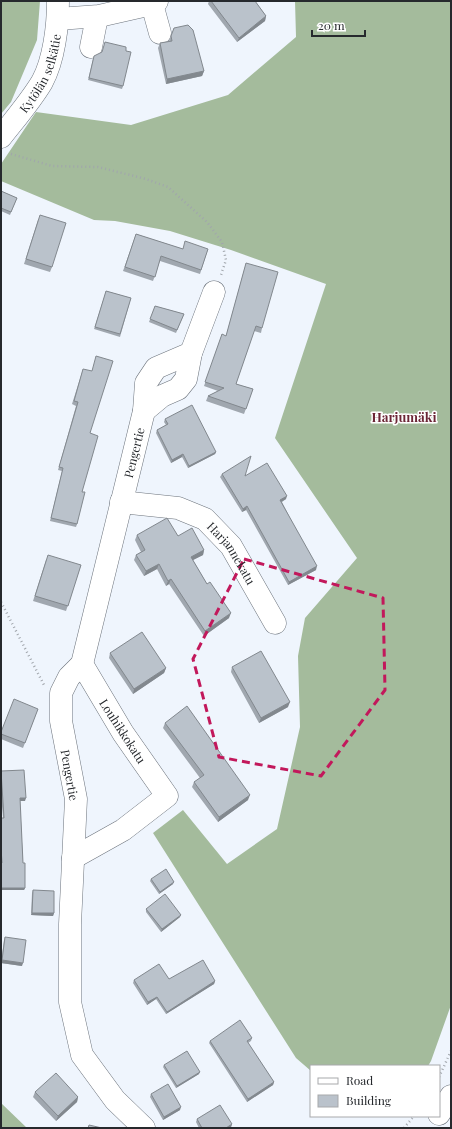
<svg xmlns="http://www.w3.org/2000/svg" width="452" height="1129" font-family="'Playfair Display',serif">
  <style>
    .forest { fill: #a4bb9c }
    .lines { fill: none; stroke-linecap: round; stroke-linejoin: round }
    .minor-casing { stroke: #6c737c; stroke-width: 23 }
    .path { stroke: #a1a6ac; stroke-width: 2.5; stroke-dasharray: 1 3; stroke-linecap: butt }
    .minor { stroke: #fff; stroke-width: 22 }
    .wall { fill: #a0a7af }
    .shaded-wall { fill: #82888e }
    .building { fill: #bac2cb; stroke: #82888e }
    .marked { fill: none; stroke: #c2185b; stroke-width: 3; stroke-dasharray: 8 5; stroke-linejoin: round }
    .labels { text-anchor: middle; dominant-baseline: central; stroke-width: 3; stroke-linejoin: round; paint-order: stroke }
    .street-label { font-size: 12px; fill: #26292d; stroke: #fff }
    .neighbourhood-label { font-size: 13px; font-weight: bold; fill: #6b2535; stroke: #fff }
  </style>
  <rect width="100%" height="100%" fill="#eff5fd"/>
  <path class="forest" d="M1 1H40L37 40 11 102 1 114Z
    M295 1H451V1005L431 1061 428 1066H311V1071L296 1058 153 833 183 810 227 864 277 829 300 727 298 656 305 618 357 558 275 438 326 284 231 250 170 231 115 221 94 220 1 181V164L36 112 131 125 228 95 296 37Z
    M1 1103 27 1128H1Z"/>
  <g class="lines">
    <defs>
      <g id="minor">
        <path d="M152 4 160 33"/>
        <path d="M58 19 99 16 152 4 157 1"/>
        <path d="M91 47 97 17"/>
        <path id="s1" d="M1 137C15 119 30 102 42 82 54 60 58 26 58 1"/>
        <path d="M144 411 162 396 178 389 186 379 191 353 214 292"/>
        <path id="s2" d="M121 502 178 508 205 519 231 546 275 623"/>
        <path d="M73 858 123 830 167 796 123 733 82 664"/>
        <path d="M439 1114 451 1096"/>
        <path id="s3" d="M144 1128 115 1100 82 1055 70 1002V924L76 799 61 721V693L69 677 82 664 144 411 146 383 156 368 191 353"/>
      </g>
    </defs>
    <use href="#minor" class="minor-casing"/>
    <path class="path" d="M11 154 52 166 98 167 146 179 168 187 207 222 222 242 226 260 221 275
      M1 602 44 685
      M439 1077 451 1051
      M404 1128 414 1116"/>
    <use href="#minor" class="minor"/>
  </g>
  <path class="wall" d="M209 1H255L266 16 265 21 237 42 208 4Z
    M174 28 204 71 202 76 166 84 158 48 160 43 169 41Z
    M126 51 123 86 122 89 88 80 93 59Z
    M1 191 17 198 10 215 1 211Z
    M38 220 52 267 50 272 24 264Z
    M136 234 183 249H208L200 274 160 261 153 281 123 271Z
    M246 263 262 328 261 333 254 331 236 384 253 389 244 414 206 401 208 396 218 391 204 386 222 334 226 336Z
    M106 291 131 298 120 337 94 329Z
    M155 306 184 314 176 333 149 322Z
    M83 369 90 433 82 492 77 524 76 527 50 521 62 471 58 470 76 406 72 404Z
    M165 419 216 452 215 454 188 468 182 457 171 463 156 433 157 430 166 425 164 422Z
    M222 474 245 476 286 499 282 502 316 570 288 585 246 510 242 512 220 477Z
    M137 535 178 536 204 550 203 555 193 560 207 584 229 618 204 636 169 584 166 586 157 569 144 576 134 560 136 555 141 552 135 540Z
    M46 560 81 565 66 611 33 601Z
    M110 653 166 668 164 673 133 694 109 658Z
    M232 667 288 707 259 723 231 672Z
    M38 709 23 748 1 739V732Z
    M165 723 248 800 218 822 192 787 194 782 200 778 163 728Z
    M1 771 25 801H20L23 863 25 888 24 890H1V818H3L1 794Z
    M151 879 173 884 159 894 150 881Z
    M33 890 54 913 53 916 31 915 32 893Z
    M146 909 180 917 161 932 146 912Z
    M5 937 22 966 1 963 4 940Z
    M169 979 215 981 214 984 166 1014 156 999 147 1005 133 983 134 980Z
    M252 1038 251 1041 248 1043 274 1082 273 1085 247 1102 209 1043 210 1041Z
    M164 1065 199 1074 176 1088 163 1067Z
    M35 1092 78 1097 77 1102 56 1121 33 1097Z
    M151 1094 180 1110 163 1120 150 1097Z
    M197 1119 232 1124 231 1127 229 1128H199L196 1122Z"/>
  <path class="shaded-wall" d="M266 16 265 21 237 42 239 38Z
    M204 71 202 76 166 84 167 79Z
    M216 452 215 454 188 468 189 466Z
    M183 454 182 457 171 463 172 460Z
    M287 496 286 499 279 503 280 500Z
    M247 506 246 510 242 512 243 509Z
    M204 550 203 555 189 562 191 557Z
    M159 564 157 569 144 576 146 571Z
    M317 566 316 570 288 585 289 582Z
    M171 579 169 584 166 586 168 581Z
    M231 613 229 618 204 636 205 631Z
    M166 668 164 673 133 694 134 689Z
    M290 702 288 707 259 723 261 718Z
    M250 795 248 800 218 822 219 817Z
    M20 798H26L25 801H19Z
    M174 882 173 884 159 894 160 892Z
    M1 888H25L24 890H1Z
    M32 913H54L53 916 31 915Z
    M181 915 180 917 161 932 162 929Z
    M2 960 23 963 22 966 1 963Z
    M215 981 214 984 166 1014 167 1012Z
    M157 997 156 999 147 1005 148 1002Z
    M200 1072 199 1074 176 1088 177 1086Z
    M274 1082 273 1085 247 1102 248 1099Z
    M78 1097 77 1102 56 1121 58 1116Z
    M181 1107 180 1110 163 1120 164 1117Z
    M232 1124 231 1127 229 1128H226Z"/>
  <path class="building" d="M211 1H255L266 16 239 38Z
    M188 25 193 30 204 71 167 79 160 43 172 41 171 36 174 28Z
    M105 42 126 47V51L131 52 123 86 89 78 94 56 102 52Z
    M1 191 17 198 11 212 1 208Z
    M40 215 66 223 52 267 26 259Z
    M136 234 183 249 185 241 208 249 201 270 161 256 155 277 125 267Z
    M246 263 278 272 262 328 256 326 236 384 253 389 246 409 208 396 224 388 205 382 222 334 226 336Z
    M106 291 131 298 120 334 95 327Z
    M155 306 184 314 177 330 150 319Z
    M96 356 113 361 90 433 98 436 82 492H85L77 524 51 518 63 468 59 467 78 402 74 401 83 369 92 371Z
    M192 405 216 452 189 466 183 454 172 460 157 430 168 424 165 419Z
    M251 456 245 476 267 463 287 496 280 500 317 566 289 582 247 506 243 509 222 474Z
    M167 518 178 536 192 528 204 550 191 557 207 584 210 582 231 613 205 631 171 579 168 581 159 564 146 571 136 555 145 550 137 535Z
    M48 555 81 565 68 606 35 596Z
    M142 632 166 668 134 689 110 653Z
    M261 651 290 702 261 718 232 667Z
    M14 699 38 709 25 743 1 734V732Z
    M187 706 250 795 219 817 194 782 204 775 165 723Z
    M24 770 26 798H20L23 863H25V888H1V863H2L1 848V818H4L1 771Z
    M166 869 174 882 160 892 151 879Z
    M33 890 54 891V913H32Z
    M165 894 181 915 162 929 146 909Z
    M5 937 26 940 23 963 2 960Z
    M203 960 215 981 167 1012 157 997 148 1002 134 980 159 964 169 979Z
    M240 1020 252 1038 247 1041 274 1082 248 1099 210 1041Z
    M187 1051 200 1072 177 1086 164 1065Z
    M56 1073 78 1097 58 1116 35 1092Z
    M168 1084 181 1107 164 1117 151 1094Z
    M220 1105 232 1124 226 1128H202L197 1119Z
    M89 1125 102 1128H88Z"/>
  <path class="marked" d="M244 559 383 598 385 690 321 776 219 757 193 659Z"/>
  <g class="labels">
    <g class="street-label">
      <text stroke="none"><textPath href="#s1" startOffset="76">Kytölän selkätie</textPath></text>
      <text stroke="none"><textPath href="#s3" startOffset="715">Pengertie</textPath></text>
      <text stroke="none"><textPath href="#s2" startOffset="130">Harjannekatu</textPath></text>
      <text transform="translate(123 731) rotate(57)">Louhikkokatu</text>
      <text transform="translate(70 775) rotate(80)">Pengertie</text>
    </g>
    <g class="neighbourhood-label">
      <text x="404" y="416">Harjumäki</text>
    </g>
  </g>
  <rect width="452" height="1129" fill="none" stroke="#26292d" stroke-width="4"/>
  <rect x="310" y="1065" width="130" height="52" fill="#ffffff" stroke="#a8a9ab"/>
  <rect x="318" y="1078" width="20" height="6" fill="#ffffff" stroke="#a8a9ab"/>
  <text x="346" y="1085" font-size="12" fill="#26292d">Road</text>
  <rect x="318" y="1095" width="20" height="12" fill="#bac2cb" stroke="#a8a9ab"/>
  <text x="346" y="1105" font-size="12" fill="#26292d">Building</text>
  <path d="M312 30v6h53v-6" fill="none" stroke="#26292d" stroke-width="2"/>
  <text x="318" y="30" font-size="12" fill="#26292d" stroke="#ffffff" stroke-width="3" paint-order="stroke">20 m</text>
</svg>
